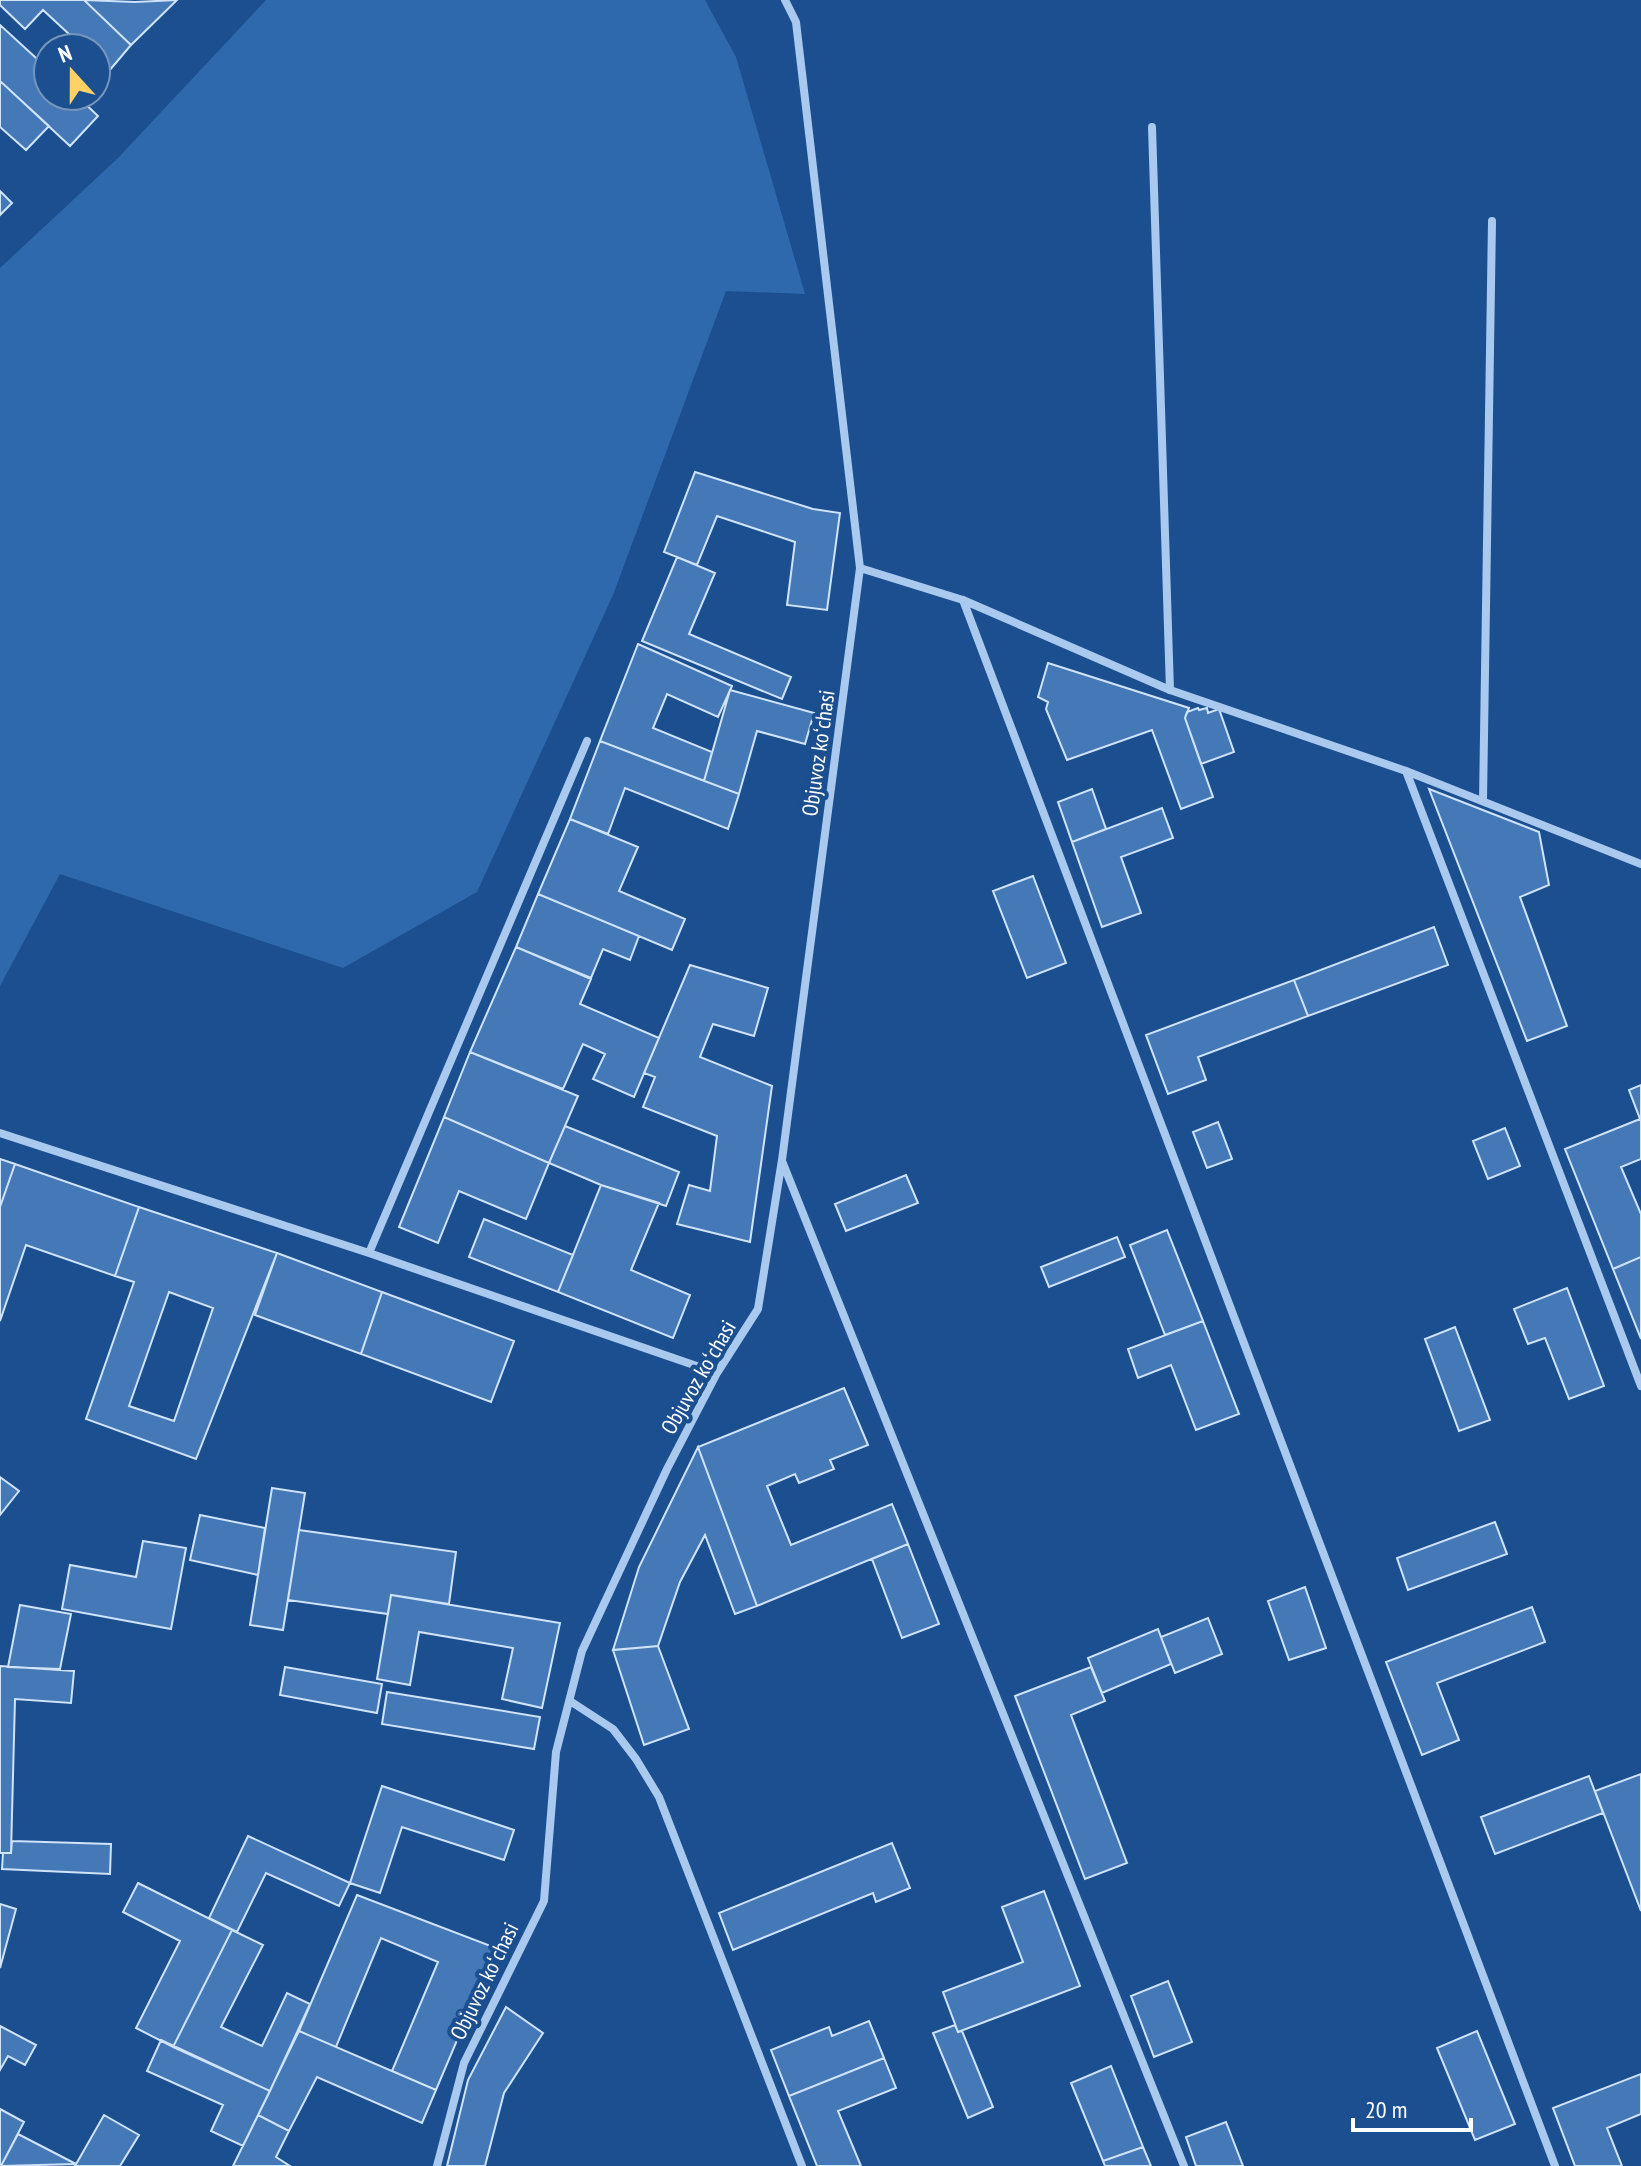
<svg xmlns="http://www.w3.org/2000/svg" width="1641" height="2166" font-family="'PT Sans Narrow',sans-serif">
  <style>
    .green { fill: #2e69ad }
    .building { fill: #4478b7; stroke: #cfe3fa; stroke-width: 2; fill-rule: evenodd }
    .lines { fill: none; stroke-linecap: round; stroke-linejoin: round }
    .minor { stroke: #a9c9ee; stroke-width: 8 }
    .labels { text-anchor: middle; dominant-baseline: central; stroke-width: 8; stroke-linejoin: round; paint-order: stroke }
    .street-label { font-size: 22px; fill: #fff; stroke: #1b4f8f }
  </style>
  <rect width="100%" height="100%" fill="#1b4f8f"/>
  <path class="green" d="M266 0H705L736 57 805 294 726 291 613 595 477 892 343 968 60 874 0 986V268L118 158Z"/>
  <path class="building" d="M0 0H84L131 45 109 71 96 59V48H84L43 10 25 29 0 5Z
    M84 0 135 2 177 0 131 45Z
    M0 25 48 69V96H77L98 116 70 146 0 81Z
    M0 81 49 126 26 150 0 127Z
    M0 191 12 203 0 215Z
    M695 472 813 509 840 513 827 610 787 605 795 542 717 516 697 565 664 552Z
    M677 557 715 573 689 634 791 677 782 699 642 641Z
    M638 644 732 686 718 717 667 694 653 728 712 752 704 781 600 741Z
    M1048 663 1189 708 1185 718 1213 797 1181 809 1152 730 1067 760 1046 709 1048 702 1038 697Z
    M730 690 814 713 805 744 757 731 739 794 704 781Z
    M1198 708 1199 710 1207 708 1208 713 1219 709 1234 752 1201 764 1185 718 1187 712Z
    M600 741 739 794 728 829 625 788 608 834 570 819Z
    M1092 789 1106 829 1072 842 1058 802Z
    M1429 789 1539 832 1549 885 1520 897 1567 1026 1527 1041Z
    M1162 808 1173 838 1121 857 1141 913 1102 927 1072 842Z
    M570 819 638 847 619 891 685 919 672 950 538 894Z
    M1033 876 1066 963 1027 978 993 891Z
    M538 894 639 936 630 960 603 949 591 978 516 947Z
    M1434 927 1448 965 1308 1016 1294 980Z
    M516 947 591 979 580 1004 659 1038 634 1097 593 1079 605 1054 583 1044 563 1089 470 1052Z
    M690 965 768 988 754 1036 713 1024 700 1057 772 1086 750 1242 677 1224 689 1185 710 1191 717 1136 643 1107 655 1077 644 1073Z
    M1294 980 1308 1016 1198 1057 1206 1080 1168 1094 1146 1035Z
    M470 1052 578 1096 549 1163 444 1117Z
    M1641 1085V1159L1621 1167 1641 1214V1257L1613 1269 1565 1149 1640 1119 1629 1090Z
    M444 1117 549 1163 526 1219 459 1191 438 1243 399 1227Z
    M1218 1122 1232 1159 1207 1168 1193 1132Z
    M565 1126 679 1172 666 1206 601 1185 549 1163Z
    M1505 1128 1520 1166 1488 1179 1473 1141Z
    M0 1159 15 1164 0 1207Z
    M15 1164 139 1207 115 1276 26 1245 0 1321V1207Z
    M906 1175 918 1203 846 1231 835 1204Z
    M601 1185 659 1203 631 1270 690 1295 673 1338 558 1292Z
    M139 1207 277 1253 196 1459 86 1419 134 1282 115 1276ZM169 1292 213 1308 174 1421 129 1406Z
    M484 1219 573 1255 558 1292 469 1257Z
    M1167 1230 1203 1321 1165 1335 1130 1245Z
    M1117 1237 1125 1257 1049 1287 1041 1267Z
    M277 1253 382 1292 361 1354 255 1315Z
    M1641 1257V1339L1613 1269Z
    M1567 1288 1604 1386 1569 1399 1545 1338 1528 1344 1514 1309Z
    M382 1292 514 1341 491 1402 361 1354Z
    M1203 1321 1239 1414 1196 1430 1171 1365 1138 1378 1128 1349Z
    M1455 1327 1490 1420 1459 1431 1425 1339Z
    M844 1388 868 1445 830 1460 834 1469 799 1483 795 1474 767 1486 791 1545 892 1504 908 1544 757 1606 698 1447Z
    M698 1447 757 1606 735 1614 705 1535 680 1582 658 1646 613 1650 639 1567Z
    M0 1477 19 1491 0 1515Z
    M272 1488 305 1493 283 1630 250 1625Z
    M200 1515 265 1528 258 1575 190 1560Z
    M1495 1522 1507 1554 1408 1590 1397 1558Z
    M299 1530 456 1552 449 1604 391 1595 388 1614 288 1600Z
    M143 1541 186 1548 171 1629 62 1609 70 1565 136 1577Z
    M908 1544 939 1624 902 1638 872 1559Z
    M1305 1587 1326 1648 1289 1660 1268 1601Z
    M391 1595 560 1623 542 1708 502 1699 513 1648 419 1632 410 1685 377 1679Z
    M20 1605 71 1614 60 1669 8 1667Z
    M1532 1607 1545 1642 1437 1683 1459 1740 1422 1755 1386 1662Z
    M1208 1618 1222 1654 1175 1673 1161 1637Z
    M1158 1629 1171 1664 1102 1693 1088 1658Z
    M658 1646 689 1729 644 1745 613 1650Z
    M0 1666 74 1671 71 1703 15 1699 11 1853H0Z
    M285 1667 382 1684 377 1713 280 1695Z
    M1091 1667 1105 1701 1071 1715 1127 1863 1085 1879 1015 1696Z
    M387 1692 540 1717 534 1749 382 1724Z
    M1641 1774V1911L1595 1791Z
    M1589 1776 1603 1813 1495 1854 1481 1817Z
    M382 1786 514 1830 504 1860 402 1827 380 1893 350 1883Z
    M248 1836 350 1883 339 1906 266 1873 237 1932 209 1918Z
    M12 1841 111 1844 110 1874 2 1869 3 1853H11Z
    M892 1843 910 1888 876 1902 873 1893 733 1950 719 1913Z
    M138 1883 232 1930 173 2047 136 2028 180 1941 123 1912Z
    M1044 1891 1080 1986 958 2032 943 1992 1023 1962 1002 1907Z
    M357 1895 496 1948 436 2090 392 2071 438 1962 381 1938 336 2047 299 2031Z
    M0 1904 16 1909 0 1968Z
    M232 1930 263 1945 221 2027 262 2046 287 1993 310 2004 270 2091 173 2047Z
    M1168 1981 1192 2042 1154 2057 1131 1996Z
    M506 2007 543 2033 504 2093 485 2166H447L468 2080Z
    M869 2021 884 2058 789 2096 771 2050 829 2027 832 2036Z
    M955 2025 958 2032 962 2031 993 2107 968 2118 933 2033Z
    M0 2026 36 2045 25 2065 8 2056 0 2070Z
    M299 2031 436 2090 422 2123 317 2077 289 2131 258 2115Z
    M1477 2031 1515 2124 1475 2140 1437 2048Z
    M161 2040 270 2091 243 2146 211 2131 223 2105 147 2071Z
    M884 2058 896 2088 838 2111 861 2166H817L789 2096Z
    M1111 2066 1143 2147 1103 2161 1071 2083Z
    M1641 2074V2114L1607 2128 1622 2166H1575L1553 2108Z
    M0 2109 24 2122 1 2166H0Z
    M104 2115 139 2135 120 2166H75Z
    M258 2115 289 2131 276 2157 290 2166H233Z
    M1226 2122 1243 2166H1196L1186 2137Z
    M18 2134 76 2164 1 2166Z
    M1143 2147 1151 2166H1105L1103 2161Z"/>
  <g class="lines">
    <path class="minor" d="M1152 127 1170 690
      M860 568 963 600 1170 690 1406 771 1641 864
      M963 600 1555 2166
      M1406 771 1641 1386
      M1483 800 1492 221
      M0 1133 369 1253 717 1373
      M782 1161 1184 2166
      M369 1253 587 741
      M570 1701 613 1729 636 1759 659 1797 802 2166
      M437 2166 464 2063 544 1901 556 1752 582 1651 667 1469 717 1373 758 1309 782 1160 860 568 796 22 785 0"/>
  </g>
  <g class="labels">
    <g class="street-label">
      <text transform="translate(818 753) rotate(-82)">Objuvoz koʻchasi</text>
      <text transform="translate(698 1377) rotate(-60)">Objuvoz koʻchasi</text>
      <text transform="translate(484 1981) rotate(-64)">Objuvoz koʻchasi</text>
    </g>
  </g>
  <g transform="translate(72 72) rotate(339)"><circle r="38" fill="#1b4f8f" stroke="#7695bc" stroke-width="2"/>
  <path d="M0-6L14 30L0 20L-14 30Z" fill="#ffd166"/>
  <text y="-12" font-size="22" font-weight="bold" text-anchor="middle" fill="#ffffff">N</text>
  </g>
  <path d="M1353 2118v12h118v-12" fill="none" stroke="#ffffff" stroke-width="4"/>
  <text x="1365" y="2118" font-size="24" fill="#ffffff" stroke="#1b4f8f" stroke-width="6" paint-order="stroke">20 m</text>
</svg>
